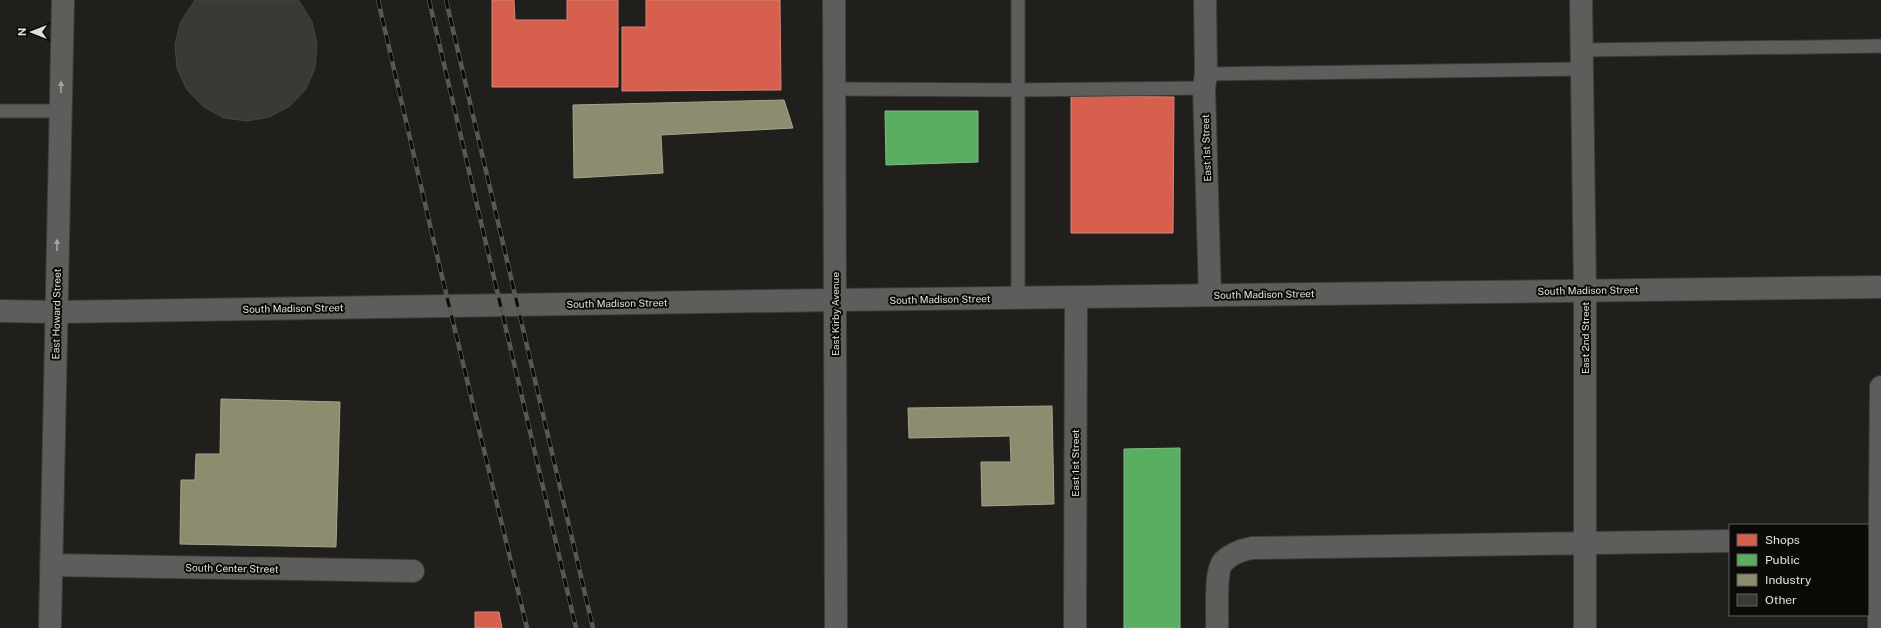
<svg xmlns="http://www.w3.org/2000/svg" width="1881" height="628" font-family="'Public Sans',sans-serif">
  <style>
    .shops { fill: #d6604d; stroke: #d98678 }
    .public { fill: #5aae61; stroke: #82bd86 }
    .industry { fill: #8c8c6e; stroke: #a6a58f }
    .building { fill: #3a3936; stroke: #464541 }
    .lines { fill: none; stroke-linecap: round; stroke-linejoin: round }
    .service-casing { stroke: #3d3c39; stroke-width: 15 }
    .minor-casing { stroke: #3d3c39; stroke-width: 24 }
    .secondary-casing { stroke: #3d3c39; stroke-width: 24 }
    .service { stroke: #5e5d5b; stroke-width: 13 }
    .minor { stroke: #5e5d5b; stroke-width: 22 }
    .secondary { stroke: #5e5d5b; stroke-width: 22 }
    .rail-casing { stroke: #585754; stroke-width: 4.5 }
    .rail { stroke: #0b0a07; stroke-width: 3; stroke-dasharray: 9; stroke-linecap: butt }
    .oneway { fill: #a6a5a1 }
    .labels { text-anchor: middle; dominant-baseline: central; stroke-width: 4; stroke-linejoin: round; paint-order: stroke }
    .street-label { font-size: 10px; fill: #e1e0db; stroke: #0b0a07 }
  </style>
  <rect width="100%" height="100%" fill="#201f1b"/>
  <path class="shops" d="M492 0H514L515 20H567V0H618V87H492Z
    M646 0H780L781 90 622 91V27H646Z
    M1071 96 1174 97 1173 233H1071Z
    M475 612H499L502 628H475Z"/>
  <path class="public" d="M885 111H978V162L886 165Z
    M1180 448V628H1124V449Z"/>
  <path class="industry" d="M784 100 793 128 661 135 663 173 574 178 573 105Z
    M221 399 340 402 336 547 180 544 181 480H195L196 454H220Z
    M1052 406 1054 504 982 506 981 462H1011L1010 436 909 438 908 408Z"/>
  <path class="building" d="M195 0H297L300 2 312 22 317 45 315 68 306 89 290 106 269 117 247 121 224 118 204 107 187 90 177 68 175 44 181 21Z"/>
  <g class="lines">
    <defs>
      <path id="service" d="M1018 0V298
        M1582 50 1881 46
        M1206 74 1582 69
        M834 89 1017 90 1204 88
        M0 111H61"/>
      <path id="minor" d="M834 0 836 628
        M1205 0 1206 74 1204 88 1210 295
        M1581 0 1585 290V628
        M51 565 413 571
        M50 628 63 0
        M1075 628 1076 298
        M1217 628C1218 613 1214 570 1224 561 1232 553 1241 550 1252 548L1730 541
        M1879 628 1881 387"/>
      <path id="secondary" d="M0 311 56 312 835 300 1881 287"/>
    </defs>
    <use href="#service" class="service-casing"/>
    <use href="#minor" class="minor-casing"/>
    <use href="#secondary" class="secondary-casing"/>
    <use href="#service" class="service"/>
    <use href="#minor" class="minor"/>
    <use href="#secondary" class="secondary"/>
    <defs>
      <path id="rail" d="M378 0 439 264 527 628
        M429 0 576 628
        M446 0 593 628"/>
    </defs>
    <use href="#rail" class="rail-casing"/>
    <use href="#rail" class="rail"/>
  </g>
  <defs><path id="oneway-solid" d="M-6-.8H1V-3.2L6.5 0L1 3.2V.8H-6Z"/></defs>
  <g class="oneway">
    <use href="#oneway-solid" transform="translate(61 87) rotate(-89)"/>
    <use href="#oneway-solid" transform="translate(57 245) rotate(-89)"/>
  </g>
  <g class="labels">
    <g class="street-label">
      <text transform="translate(1206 148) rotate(-92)">East 1st Street</text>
      <text transform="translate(1588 290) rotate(-1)">South Madison Street</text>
      <text transform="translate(1264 294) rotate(-1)">South Madison Street</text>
      <text transform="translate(940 299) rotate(-1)">South Madison Street</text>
      <text transform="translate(617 303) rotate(-1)">South Madison Street</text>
      <text transform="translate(293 308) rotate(-1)">South Madison Street</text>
      <text transform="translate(56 314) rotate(-89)">East Howard Street</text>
      <text transform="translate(835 314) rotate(-90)">East Kirby Avenue</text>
      <text transform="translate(1585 338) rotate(-90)">East 2nd Street</text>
      <text transform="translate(1075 463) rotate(-90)">East 1st Street</text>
      <text transform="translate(232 568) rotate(1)">South Center Street</text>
    </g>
  </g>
  <rect x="1729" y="524" width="140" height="92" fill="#0b0a07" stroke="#61605c"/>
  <rect x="1737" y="534" width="20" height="12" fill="#d6604d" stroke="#61605c"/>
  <text x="1765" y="544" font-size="12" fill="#e1e0db">Shops</text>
  <rect x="1737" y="554" width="20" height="12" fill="#5aae61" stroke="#61605c"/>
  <text x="1765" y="564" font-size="12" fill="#e1e0db">Public</text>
  <rect x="1737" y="574" width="20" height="12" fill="#8c8c6e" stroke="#61605c"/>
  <text x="1765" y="584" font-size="12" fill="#e1e0db">Industry</text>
  <rect x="1737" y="594" width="20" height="12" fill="#3a3936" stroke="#61605c"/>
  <text x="1765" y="604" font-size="12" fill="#e1e0db">Other</text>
  <g transform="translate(32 32) rotate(270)" stroke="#0b0a07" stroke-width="3" paint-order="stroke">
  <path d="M0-3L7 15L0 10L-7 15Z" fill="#e1e0db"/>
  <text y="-6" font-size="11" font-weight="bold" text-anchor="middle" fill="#e1e0db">N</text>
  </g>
</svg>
